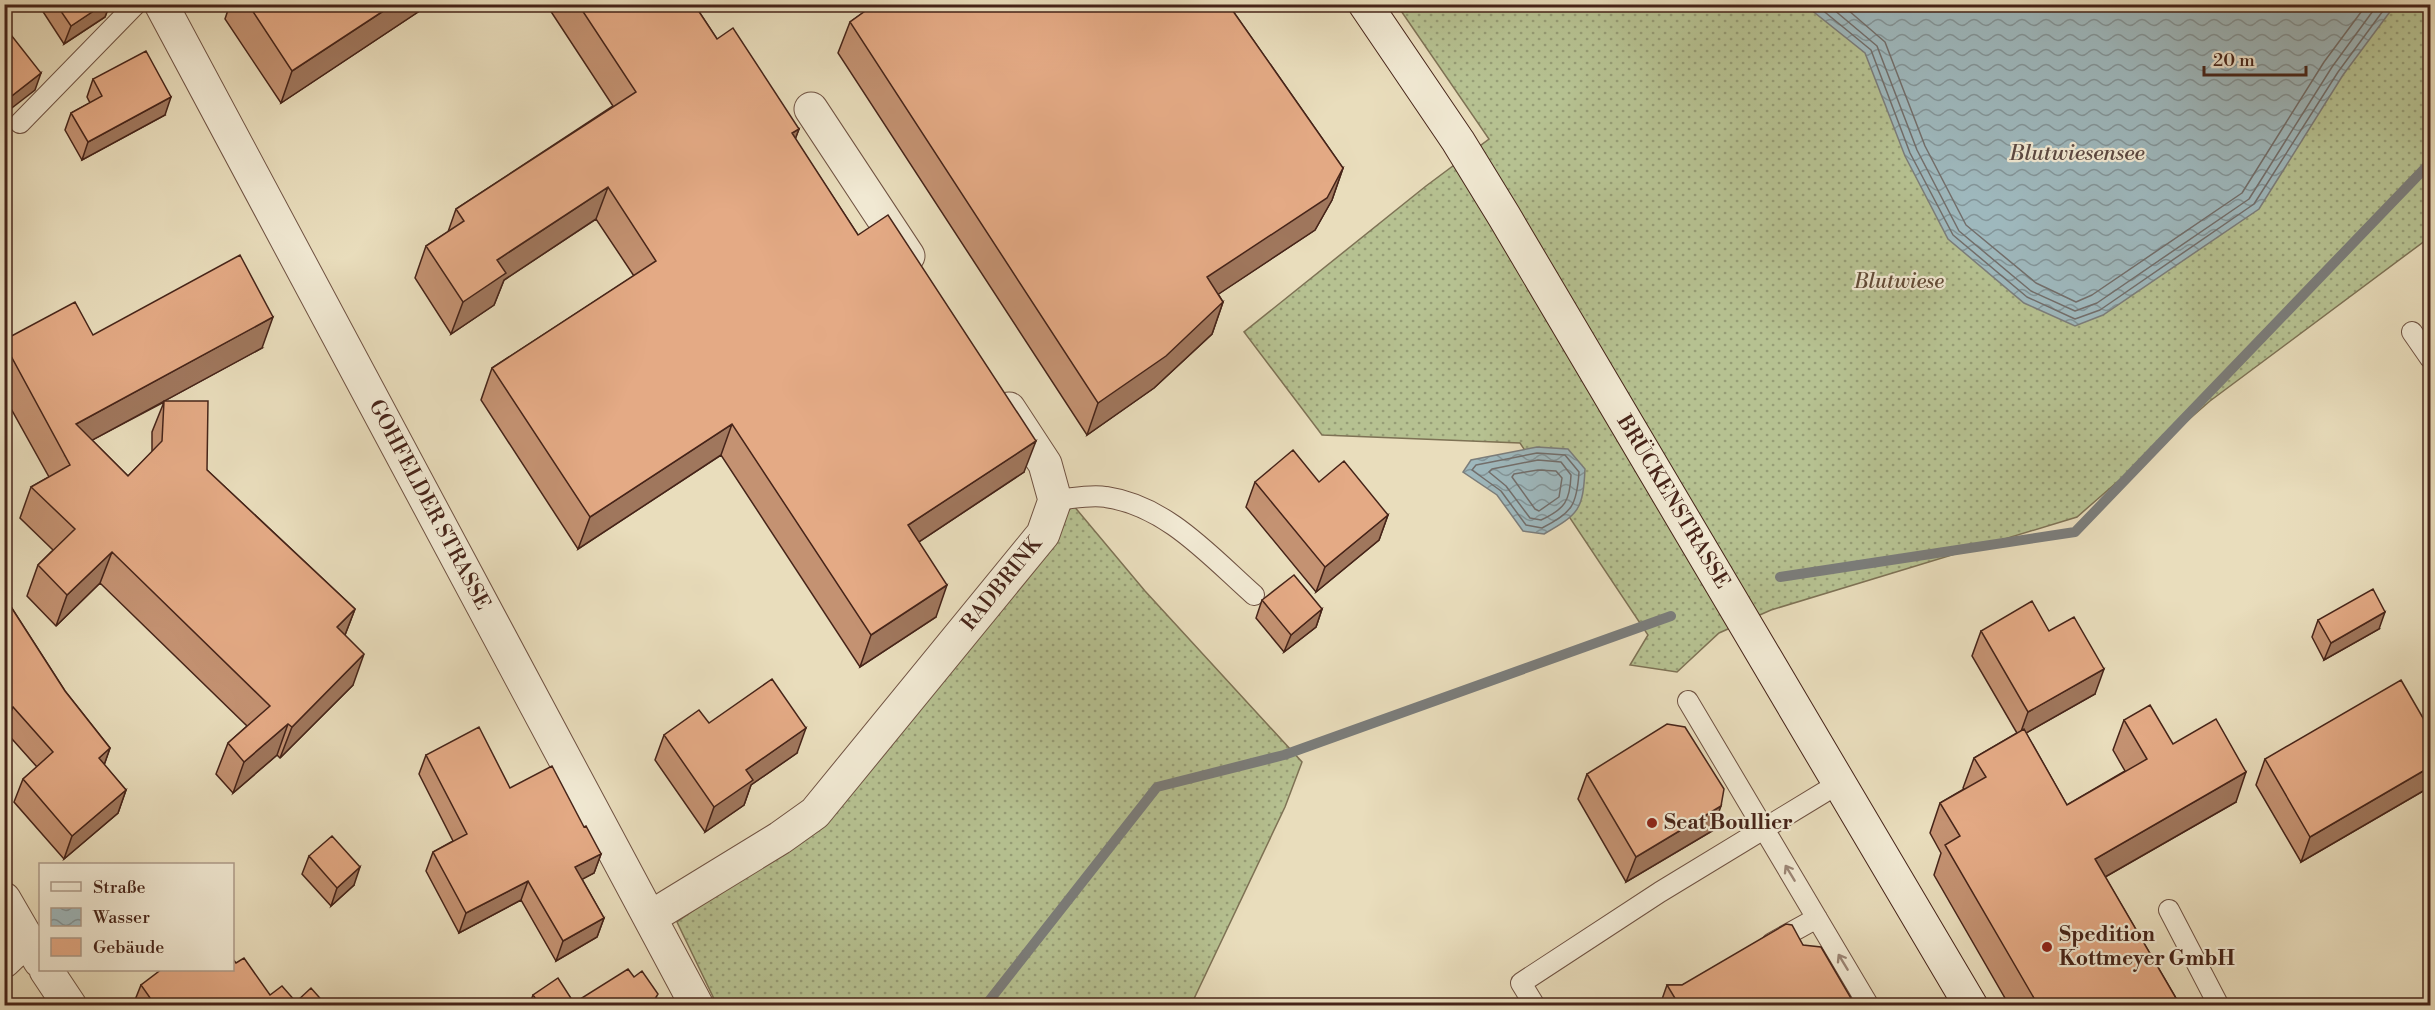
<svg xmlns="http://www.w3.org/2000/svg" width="2435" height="1010" font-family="'Libre Bodoni',serif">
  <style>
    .grass { fill: url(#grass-dots); stroke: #7e7255; stroke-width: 1.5 }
    .water { fill: url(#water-waves); stroke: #7b7d7b; stroke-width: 1.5 }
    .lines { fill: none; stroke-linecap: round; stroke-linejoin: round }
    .shore { stroke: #726e6b; stroke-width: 1.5 }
    .stream { stroke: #7b7d7b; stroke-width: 10 }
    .lane-casing { stroke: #6f5242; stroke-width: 22 }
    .street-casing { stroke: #6f5242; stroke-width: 35 }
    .secondary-casing { stroke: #462419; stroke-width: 35 }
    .lane { stroke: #f1e9d3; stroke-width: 20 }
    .street { stroke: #f1e9d3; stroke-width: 33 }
    .secondary { stroke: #f1e9d3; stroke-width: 33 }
    .wall { fill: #c49272; stroke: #462419; stroke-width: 1.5; fill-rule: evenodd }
    .shaded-wall { fill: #a0775d; stroke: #462419; stroke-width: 1.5 }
    .building { fill: #e4aa85; stroke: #462419; stroke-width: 1.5 }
    .oneway { stroke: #9c8676 }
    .poi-dot { fill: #8f2418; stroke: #f1e9d3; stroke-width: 2 }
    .labels { text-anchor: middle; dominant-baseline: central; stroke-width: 4.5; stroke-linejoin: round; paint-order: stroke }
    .park-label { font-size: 21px; font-style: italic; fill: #624b37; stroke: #f1e9d3 }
    .street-label { font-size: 21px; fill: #462419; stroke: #f1e9d3 }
    .poi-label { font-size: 21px; font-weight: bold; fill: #462419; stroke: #f1e9d3; text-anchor: start }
    .water-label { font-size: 22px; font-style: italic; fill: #5c4942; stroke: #f1e9d3 }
  </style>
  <defs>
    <pattern id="grass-dots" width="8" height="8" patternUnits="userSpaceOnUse" patternTransform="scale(1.5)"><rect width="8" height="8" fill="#b6c191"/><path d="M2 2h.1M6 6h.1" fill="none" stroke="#969d76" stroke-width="1.8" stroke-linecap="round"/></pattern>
    <pattern id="water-waves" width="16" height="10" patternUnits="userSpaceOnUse" patternTransform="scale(1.5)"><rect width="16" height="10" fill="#9eb8bd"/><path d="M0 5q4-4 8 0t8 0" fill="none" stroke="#839599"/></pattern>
  </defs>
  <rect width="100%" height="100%" fill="#e9ddbc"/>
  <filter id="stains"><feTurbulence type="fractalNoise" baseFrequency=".00333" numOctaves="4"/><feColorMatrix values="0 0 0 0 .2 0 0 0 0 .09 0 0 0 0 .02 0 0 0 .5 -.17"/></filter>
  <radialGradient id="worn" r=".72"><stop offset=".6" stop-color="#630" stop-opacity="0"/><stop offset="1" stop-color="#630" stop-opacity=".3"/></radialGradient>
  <path class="grass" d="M1397 5H2430V237L2210 401 2077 517 1771 610 1719 633 1677 672 1630 665 1648 635 1520 443 1322 435 1244 332 1426 186 1489 139Z
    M1073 505 1145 591 1302 762 1285 807 1191 1005H717L677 922 825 817 892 738Z"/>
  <path class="water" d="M1805 5H2395L2343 75 2259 209 2103 315 2075 326 2024 303 1948 239 1905 156 1865 53Z
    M1537 447 1568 449 1585 469C1583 510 1579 514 1544 534L1523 531 1497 495 1463 472 1471 460Z"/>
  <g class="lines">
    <path class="shore" d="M1815 4 1871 50 1910 153 1953 235 2027 297 2075 319 2100 310 2254 204 2338 72 2388 4
      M1827 4 1877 46 1917 150 1959 231 2031 291 2075 311 2097 303 2249 199 2332 67 2378 4
      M1841 4 1885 42 1925 146 1966 225 2036 283 2076 302 2092 295 2242 193 2324 62 2367 4
      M1537 453 1565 455 1579 472C1577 505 1572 513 1542 528L1526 525 1501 491 1472 470 1476 465Z
      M1538 460 1561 462 1571 475C1570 501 1565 509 1541 520L1530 518 1506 486 1489 472 1492 469Z
      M1538 470 1556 471 1562 478 1559 497 1539 511 1535 509 1512 477 1514 474Z"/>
    <path class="stream" d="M1780 577 2075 532 2430 163
      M985 1006 1157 787 1284 755 1671 616"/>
    <defs>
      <path id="lane" d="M20 123 136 4
        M2412 332 2430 358
        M1055 500C1071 499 1090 494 1106 497 1167 506 1210 556 1254 595
        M1688 701 1869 1006
        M2169 910 2219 1006
        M1772 943 1817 918
        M1535 1006 1521 983 1660 892 1841 782"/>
      <path id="street" d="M161 4 697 1006
        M811 109 908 256
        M4 899 40 961
        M651 917 780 838 815 813 1043 534 1055 500 1045 464 1009 409
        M4 961 26 940
        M46 970 70 1006"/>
      <path id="secondary" d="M1365 4 1458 141 1504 216 1971 1006"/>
    </defs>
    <use href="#lane" class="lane-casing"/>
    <use href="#street" class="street-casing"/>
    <use href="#secondary" class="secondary-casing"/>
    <use href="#lane" class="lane"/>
    <use href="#street" class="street"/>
    <use href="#secondary" class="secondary"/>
  </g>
  <path class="wall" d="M38 4H110L105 17 64 44Z
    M230 4H430L281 103 225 19Z
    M546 4H694L717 39 799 129 795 139 858 235 1024 472 919 542 936 617 860 667 721 455 578 549 481 400 492 368 634 276 596 219 504 280 494 305 451 334 415 278 426 246 448 232 456 209 613 106Z
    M870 4H1228L1343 168 1332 200 1315 230 1218 294 1223 302 1212 334 1154 388 1087 435 838 53 850 22 871 7Z
    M93 79 165 115 82 160 65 130 71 113 90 103 87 97Z
    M93 335 262 348 164 401 207 470 355 609 345 635 353 685 280 758 277 755 233 793 216 774 228 743 247 726 100 583 56 626 27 596 38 565 53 550 20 518 31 487 49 477 4 396V340ZM164 402 152 432V452L128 476 92 440Z
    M1255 482H1319L1388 515 1379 540 1316 592 1246 507Z
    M4 596 65 691 110 748 104 765 126 790 118 813 64 859 14 802 23 779 37 767 4 730Z
    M1262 600 1322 609 1316 627 1284 652 1256 618Z
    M2318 620 2379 629 2324 660 2312 637Z
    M1981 631H2049L2095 694 2026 733 2067 805 2125 771 2113 750 2124 720 2173 744 2236 802 2105 877 2180 1005H2009L1934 875 1941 853 1930 833 1940 803 1964 789 1963 788 1974 758 2017 733 1972 656Z
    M709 723 797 753 751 785 744 805 705 832 655 760 664 735Z
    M2430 730V787L2301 862 2256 785 2265 759Z
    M426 755 510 788 584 827 601 854 594 873 582 879 604 918 597 937 556 961 521 900 459 933 426 871 433 852 453 841 419 774Z
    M1587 774 1712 831 1626 882 1578 799Z
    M309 856 354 885 331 906 302 874Z
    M1803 945 1855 1005H1660L1667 985H1682Z
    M236 963 270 995 296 1002 326 1005H133L141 985Z
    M533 995 574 1003 654 1005H529Z"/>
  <path class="shaded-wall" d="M104 4H110L105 17 64 44 71 26Z
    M394 4H430L281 103 292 71Z
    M811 4H816L810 9Z
    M41 73 35 90 4 114V102Z
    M171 97 165 115 82 160 88 142Z
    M799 129 787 161 792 133Z
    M1343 168 1332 200 1315 230 1196 309 1207 277Z
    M608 187 596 219 504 280 494 305 451 334 463 302 497 260Z
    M1223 302 1212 334 1154 388 1087 435 1098 403Z
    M273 317 262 348 65 455 76 424Z
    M732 424 721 455 578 549 590 517Z
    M1036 441 1024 472 896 557 908 525Z
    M1388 515 1379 540 1316 592 1325 567Z
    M112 552 100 583 56 626 67 595Z
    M947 585 936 617 860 667 871 635Z
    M355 609 343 640 337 627Z
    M1322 609 1316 627 1284 652 1291 635Z
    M2385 612 2379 629 2324 660 2331 643Z
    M364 654 353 685 280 758 292 727Z
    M2104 669 2095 694 2019 737 2028 712Z
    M13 707 4 729V717L7 710Z
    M288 724 277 755 233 793 244 762Z
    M806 728 797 753 751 785 744 805 705 832 714 807 746 770Z
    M110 748 102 771 99 758Z
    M2430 767V787L2301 862 2310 837Z
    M2246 772 2236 802 2084 889 2095 859Z
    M126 790 118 813 64 859 72 836Z
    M1721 806 1712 831 1626 882 1636 857Z
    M601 854 594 873 568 887 575 867Z
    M360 867 354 885 331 906 337 888Z
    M528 881 521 900 459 933 466 913Z
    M604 918 597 937 556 961 563 941Z"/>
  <path class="building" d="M56 4H104L71 26Z
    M248 4H394L292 71Z
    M578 4H694L717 39 733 28 799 129 792 133 858 235 888 215 1036 441 908 525 947 585 871 635 732 424 590 517 492 368 656 261 608 187 497 260 506 273 463 302 426 246 464 221 456 209 636 92Z
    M875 4H1228L1343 168 1327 198 1207 277 1223 302 1166 356 1098 403 850 22Z
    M4 26 41 73 4 102Z
    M146 51 171 97 88 142 71 113 102 96 93 79Z
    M240 255 273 317 76 424 128 476 162 441 164 401H208L207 470 355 609 337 627 364 654 292 727 288 724 244 762 228 743 270 706 112 552 67 595 38 565 75 529 31 487 70 465 4 343V340L75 302 93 335Z
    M1293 450 1319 482 1344 461 1388 515 1325 567 1255 482Z
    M1294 575 1322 609 1291 635 1262 600Z
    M2373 589 2385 612 2331 643 2318 620Z
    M4 596 65 691 110 748 99 758 126 790 72 836 23 779 53 752 13 707 7 710 4 706Z
    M2032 601 2049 631 2074 617 2104 669 2028 712 1981 631Z
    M772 679 806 728 746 770 753 780 714 807 664 735 699 710 709 723Z
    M2401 680 2430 730V767L2310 837 2265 759Z
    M2150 705 2173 744 2216 719 2246 772 2095 859 2180 1005H2038L1945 845 1960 836 1940 803 1986 777 1974 758 2024 729 2067 805 2147 759 2124 720Z
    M1667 724 1685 727 1724 789 1721 806 1636 857 1587 774Z
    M479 727 510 788 552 766 584 827 586 826 601 854 575 867 604 918 563 941 528 881 466 913 433 852 467 834 426 755Z
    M332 836 360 867 337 888 309 856Z
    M1786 924 1792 925 1803 945 1821 947 1855 1005H1679L1667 985H1682Z
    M232 958 236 963 244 958 270 995 282 986 296 1002 311 988 326 1005H155L141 985 162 969H232Z
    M628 969 634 977 642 971 658 994 652 1004 653 1005H540L533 995 558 978 574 1003Z"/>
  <defs><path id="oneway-shaft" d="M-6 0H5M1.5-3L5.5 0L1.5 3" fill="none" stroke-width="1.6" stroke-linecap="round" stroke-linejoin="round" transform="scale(1.5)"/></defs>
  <g class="oneway">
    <use href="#oneway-shaft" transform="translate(1790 873) rotate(-121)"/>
    <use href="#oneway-shaft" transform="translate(1843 962) rotate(-121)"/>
  </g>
  <g class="poi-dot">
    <circle cx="1652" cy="823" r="6"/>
    <circle cx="2047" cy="947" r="6"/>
  </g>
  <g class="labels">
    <g class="park-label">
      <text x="1899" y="282">Blutwiese</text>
    </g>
    <g class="street-label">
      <text transform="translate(1673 502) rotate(59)">BRÜCKENSTRASSE</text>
      <text transform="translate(429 505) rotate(62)">GOHFELDER STRASSE</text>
      <text transform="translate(1002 584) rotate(-51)">RADBRINK</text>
    </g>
    <g class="poi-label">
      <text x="1664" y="823">Seat Boullier</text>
      <text x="2059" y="935">Spedition<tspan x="2059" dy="24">Kottmeyer GmbH</tspan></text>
    </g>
    <g class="water-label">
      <text x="2077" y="153">Blutwiesensee</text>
    </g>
  </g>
  <rect width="2435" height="1010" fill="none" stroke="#e9ddbc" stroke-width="24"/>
  <rect x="6" y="6" width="2423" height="998" fill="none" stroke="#462419" stroke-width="3"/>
  <rect x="12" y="12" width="2411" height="986" fill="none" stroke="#462419" stroke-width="1.5"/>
  <rect x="39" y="863" width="195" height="108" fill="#f1e9d3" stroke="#ad9a89" stroke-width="1.5"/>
  <rect x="51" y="882" width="30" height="9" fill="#f1e9d3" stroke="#ad9a89" stroke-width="1.5"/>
  <text x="93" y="893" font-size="18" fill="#462419">Straße</text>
  <rect x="51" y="908" width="30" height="18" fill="url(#water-waves)" stroke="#ad9a89" stroke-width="1.5"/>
  <text x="93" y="923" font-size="18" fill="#462419">Wasser</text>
  <rect x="51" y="938" width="30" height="18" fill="#e4aa85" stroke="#ad9a89" stroke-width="1.5"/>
  <text x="93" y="953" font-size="18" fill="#462419">Gebäude</text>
  <path d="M2204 66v9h102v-9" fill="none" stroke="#462419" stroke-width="3"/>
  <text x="2213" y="66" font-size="18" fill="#462419" stroke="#f1e9d3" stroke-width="4.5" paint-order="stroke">20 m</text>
  <rect width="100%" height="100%" filter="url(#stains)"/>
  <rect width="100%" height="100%" fill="url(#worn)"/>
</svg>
